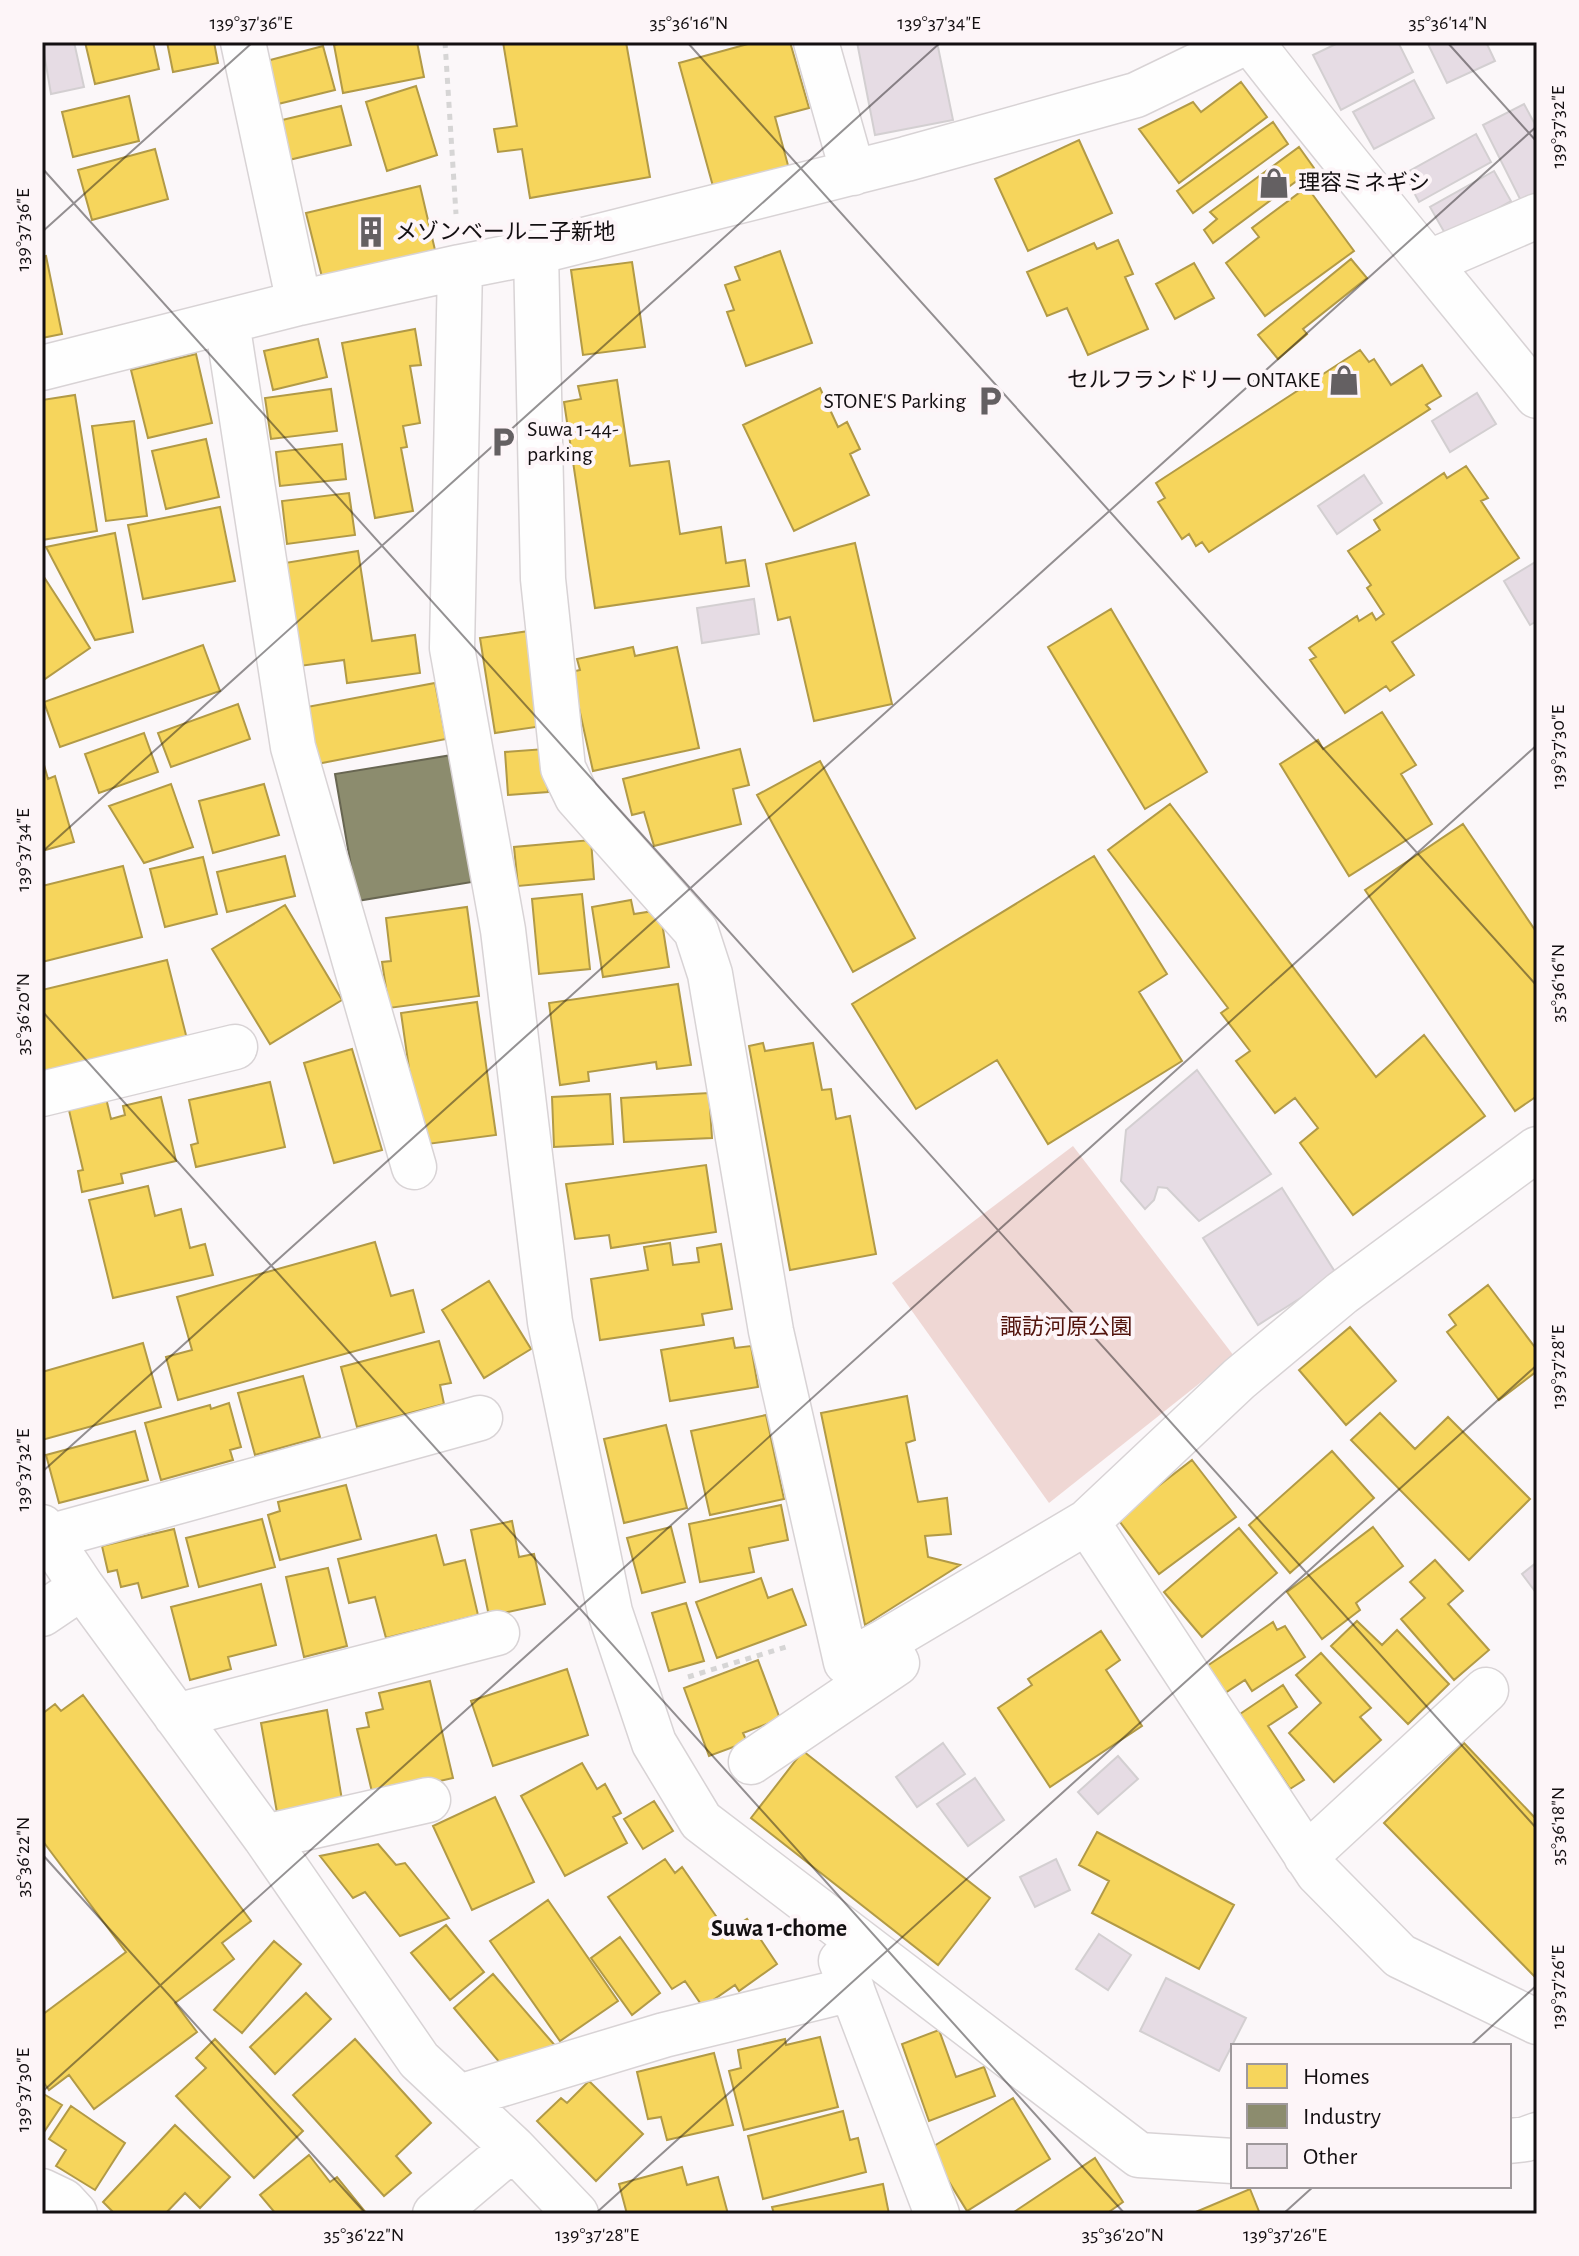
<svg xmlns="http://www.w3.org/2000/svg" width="1579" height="2256" font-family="'Alegreya Sans','Noto Sans JP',sans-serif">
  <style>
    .green { fill: #efd7d4 }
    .homes { fill: #f6d55c; stroke: #b29a46; stroke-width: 2 }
    .industry { fill: #8c8c6e; stroke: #686652; stroke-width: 2 }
    .building { fill: #e6dce4; stroke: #d3cfd1; stroke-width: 2 }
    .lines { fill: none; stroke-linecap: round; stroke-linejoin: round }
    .minor-casing { stroke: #d8d3d5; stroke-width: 47 }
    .path { stroke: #d6d5d5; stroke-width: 5; stroke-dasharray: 6 6; stroke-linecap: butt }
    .minor { stroke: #fefefe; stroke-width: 44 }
    .ticks { fill: none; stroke: #130f11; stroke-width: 2; stroke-opacity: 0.45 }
    .labels { text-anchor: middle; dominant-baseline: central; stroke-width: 8; stroke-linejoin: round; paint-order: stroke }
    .poi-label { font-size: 22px; fill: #130f11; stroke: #fdf5f8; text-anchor: start }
    .park-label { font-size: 22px; fill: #52140d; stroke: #fdf5f8 }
    .neighbourhood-label { font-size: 24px; font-weight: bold; fill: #130f11; stroke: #fdf5f8 }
    .neatline { fill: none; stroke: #130f11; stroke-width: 3 }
    .ticks-label { font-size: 20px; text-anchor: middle; fill: #130f11 }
  </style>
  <rect width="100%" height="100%" fill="#fbf7f9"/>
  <path class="green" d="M1073 1146 1234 1356 1049 1503 892 1283Z"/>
  <path class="homes" d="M85 42H153L159 69 95 84Z
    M167 42H214L218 63 173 72Z
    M346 42H417L424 77 343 93 334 45Z
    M503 42H626L650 177 530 198 522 149 498 152 494 129 517 126Z
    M755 42H790L809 108 775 117 789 169 714 190 679 63Z
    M323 46 335 90 270 106 259 63Z
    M1241 82 1267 117 1179 183 1139 129 1193 102 1201 112Z
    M416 86 437 155 387 171 366 102Z
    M129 96 139 141 73 157 62 112Z
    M341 106 351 145 289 160 278 121Z
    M1273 122 1288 144 1193 213 1177 191Z
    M1079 140 1112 213 1028 251 995 179Z
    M1299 147 1314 168 1213 243 1204 230 1217 219 1210 212Z
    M155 149 168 199 92 220 78 170Z
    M420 186 435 250 322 277 306 213Z
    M1307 187 1354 251 1265 316 1226 263 1259 237 1252 228Z
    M1118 240 1133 274 1125 277 1148 329 1088 355 1067 308 1047 316 1027 272 1094 243 1097 249Z
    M780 251 812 343 746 366 727 312 734 310 725 285 740 280 735 267Z
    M46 256 62 334 42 338V257Z
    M1351 259 1367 278 1303 329 1307 334 1278 359 1258 335Z
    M632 262 645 347 583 355 571 270Z
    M1194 263 1214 298 1175 319 1156 284Z
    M415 329 421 365 410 366 420 423 403 426 407 447 401 448 413 511 375 518 342 343Z
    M318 339 327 377 273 390 264 351Z
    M1360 350 1369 362 1374 359 1391 385 1422 365 1441 396 1426 405 1430 409 1209 552 1202 542 1196 546 1189 534 1182 539 1158 502 1165 498 1156 483Z
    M196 354 212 423 148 438 131 370Z
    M617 380 630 466 669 461 680 534 721 527 726 563 745 560 749 586 595 608 564 402 581 399 578 386Z
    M820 388 838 427 847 422 860 449 850 454 869 495 794 531 743 425Z
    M331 389 337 431 271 439 265 398Z
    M75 395 97 531 42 540V400Z
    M134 421 147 516 106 521 92 426Z
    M206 439 219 497 166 509 152 451Z
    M342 444 346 479 280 486 276 452Z
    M1466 466 1488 498 1481 501 1519 558 1392 642 1414 675 1390 691 1386 686 1345 713 1310 660 1316 657 1309 648 1357 616 1359 621 1372 613 1376 620 1384 614 1367 588 1371 585 1348 551 1380 530 1374 520 1444 473 1447 478Z
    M349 493 355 535 287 544 282 501Z
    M220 507 235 581 143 599 128 525Z
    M115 533 133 632 95 640 46 547Z
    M855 543 892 704 814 721 790 617 778 620 766 564Z
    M358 551 372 641 415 635 420 673 347 683 344 660 300 666 285 563Z
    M42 574 90 648 42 681Z
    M1111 609 1207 772 1145 809 1048 647Z
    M529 631 543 726 495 733 480 638Z
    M203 645 220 691 60 747 44 702Z
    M633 647 635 656 677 647 699 748 593 771 571 672 580 670 577 659Z
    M435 683 446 739 317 764 307 707Z
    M238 704 250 739 171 767 158 733Z
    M1382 712 1416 765 1401 774 1432 824 1349 876 1280 764 1318 740 1323 749Z
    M144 733 158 772 99 793 85 754Z
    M545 749 548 792 508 795 505 752Z
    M740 749 749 785 733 789 741 824 654 846 644 812 632 815 623 779Z
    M42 758 48 779 55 776 74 842 42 851Z
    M820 761 915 938 853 972 757 795Z
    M171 784 193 847 144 863 109 806Z
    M264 784 279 835 213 853 199 801Z
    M1170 804 1376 1077 1424 1035 1485 1116 1353 1215 1300 1143 1318 1128 1295 1098 1275 1113 1236 1061 1250 1051 1221 1013 1228 1008 1108 850Z
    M1463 824 1537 933V1096L1515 1111 1365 890Z
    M591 840 594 879 518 886 514 847Z
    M285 856 295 896 227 912 217 872Z
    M1094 856 1167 974 1139 992 1182 1061 1048 1144 997 1060 916 1109 852 1004Z
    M203 857 217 914 165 927 150 869Z
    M123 866 142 937 42 962V886Z
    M582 894 590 969 539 974 532 899Z
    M631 900 634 914 660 910 669 967 603 977 592 907Z
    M285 905 342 1000 270 1044 212 949Z
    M467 907 479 996 389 1008 382 962 391 961 386 918Z
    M167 960 188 1043 42 1078V990Z
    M678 984 691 1065 657 1069 656 1062 588 1072 589 1081 560 1085 549 1003Z
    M477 1002 496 1135 420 1145 401 1013Z
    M763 1043 765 1051 813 1043 822 1090 831 1089 836 1119 850 1116 876 1254 790 1270 749 1046Z
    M352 1049 382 1150 334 1163 304 1063Z
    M270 1082 285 1147 196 1167 191 1145 198 1143 189 1100Z
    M709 1093 712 1138 624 1142 621 1098Z
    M610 1094 613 1144 554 1147 552 1097Z
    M161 1097 176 1161 121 1174 123 1183 82 1192 78 1171 83 1170 68 1106 106 1098 111 1119 125 1115 123 1106Z
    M706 1165 716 1232 611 1248 609 1235 575 1239 566 1184Z
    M148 1186 155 1216 181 1209 190 1248 205 1244 213 1275 113 1298 89 1200Z
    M375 1242 391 1296 413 1290 424 1332 178 1400 166 1357 192 1350 177 1297Z
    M670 1243 673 1265 699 1262 697 1248 721 1244 732 1309 702 1314 704 1325 600 1340 591 1279 648 1270 644 1247Z
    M489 1281 531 1349 484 1378 442 1310Z
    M1488 1285 1537 1350V1371L1499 1400 1447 1332 1456 1325 1449 1315Z
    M1350 1327 1396 1381 1346 1425 1299 1370Z
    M733 1338 735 1348 751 1346 758 1387 670 1401 661 1350Z
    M439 1341 451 1383 440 1385 444 1404 357 1427 341 1367Z
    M143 1343 161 1407 42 1440V1372Z
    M303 1376 320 1437 255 1455 238 1393Z
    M907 1396 915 1440 906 1443 918 1502 947 1498 951 1534 925 1536 928 1557 960 1565 865 1625 821 1413Z
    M229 1403 241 1447 230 1450 233 1460 161 1480 145 1423 210 1405 211 1409Z
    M1380 1413 1415 1449 1448 1417 1530 1499 1469 1560 1351 1440Z
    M766 1415 784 1499 710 1515 691 1431Z
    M666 1425 687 1508 624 1523 604 1439Z
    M135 1431 148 1480 59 1503 46 1455Z
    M1332 1451 1374 1498 1290 1573 1249 1525Z
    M1192 1460 1236 1517 1159 1574 1117 1518Z
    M346 1485 361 1539 280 1560 268 1515 280 1511 278 1502Z
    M781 1505 788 1540 749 1548 754 1572 700 1582 689 1524Z
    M262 1519 275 1567 199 1587 186 1538Z
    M512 1521 519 1557 534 1554 545 1604 489 1616 471 1530Z
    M671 1527 685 1582 642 1593 627 1538Z
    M1373 1527 1403 1566 1356 1603 1360 1610 1322 1639 1287 1592Z
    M1239 1528 1277 1573 1202 1637 1164 1592Z
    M174 1529 188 1586 142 1598 138 1583 121 1587 117 1570 108 1572 102 1546Z
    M436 1535 444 1565 465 1560 478 1615 386 1638 375 1597 349 1603 338 1559Z
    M1435 1560 1463 1591 1448 1604 1489 1650 1454 1680 1401 1619 1425 1598 1410 1582Z
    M328 1568 347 1646 304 1657 286 1577Z
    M761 1578 768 1598 792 1589 806 1625 717 1658 696 1602Z
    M261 1584 276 1645 228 1657 231 1669 190 1680 171 1607Z
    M686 1603 704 1661 669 1671 652 1613Z
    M1357 1621 1382 1645 1397 1630 1449 1684 1408 1724 1331 1646Z
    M1273 1622 1277 1630 1285 1626 1305 1657 1252 1691 1245 1680 1225 1693 1207 1666Z
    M1101 1631 1120 1660 1106 1670 1142 1726 1050 1787 998 1708 1032 1685 1028 1679Z
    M1321 1653 1371 1708 1360 1717 1381 1740 1334 1782 1289 1733 1321 1703 1296 1675Z
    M758 1660 780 1719 743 1733 747 1742 709 1756 684 1688Z
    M567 1669 588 1735 493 1766 471 1701Z
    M430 1681 453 1778 373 1796 357 1729 369 1727 366 1713 383 1709 379 1693Z
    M1283 1685 1297 1707 1268 1726 1304 1780 1290 1789 1240 1714Z
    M83 1695 251 1921 222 1943 234 1959 175 2003 197 2032 94 2109 69 2075 49 2090 42 2080V2015L126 1952 42 1840V1714L55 1704 61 1711Z
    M327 1710 343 1806 278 1818 261 1723Z
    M1464 1743 1537 1820V1979L1384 1823Z
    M803 1751 990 1898 938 1965 751 1818Z
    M582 1763 597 1789 605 1784 621 1813 613 1817 627 1843 565 1876 521 1796Z
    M495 1797 534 1882 472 1910 433 1826Z
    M654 1801 673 1831 643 1849 624 1819Z
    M1097 1832 1234 1905 1199 1969 1092 1913 1109 1881 1079 1865Z
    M378 1844 396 1865 405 1863 449 1918 400 1936 365 1892 353 1898 320 1856Z
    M665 1859 675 1873 682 1867 727 1932 747 1919 777 1964 739 1991 735 1985 703 2007 685 1981 672 1989 608 1897Z
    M548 1900 618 2001 560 2041 490 1941Z
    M446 1925 484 1972 450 2000 411 1953Z
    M620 1937 660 1993 632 2015 591 1958Z
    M274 1941 301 1964 242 2033 214 2010Z
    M493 1974 558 2049 500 2063 454 2008Z
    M306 1993 331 2019 275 2074 250 2047Z
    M939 2030 956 2077 984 2067 995 2096 929 2121 902 2044Z
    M820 2037 838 2107 744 2130 729 2071 741 2068 738 2050 785 2039 786 2045Z
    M215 2039 303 2131 254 2178 176 2096 206 2068 196 2058Z
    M355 2039 431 2123 396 2156 411 2173 384 2196 293 2095Z
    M714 2053 733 2125 667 2140 661 2117 648 2119 637 2072Z
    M589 2081 643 2134 596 2181 537 2121 561 2098 567 2103Z
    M42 2093 62 2105 42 2135Z
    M1013 2098 1050 2159 967 2211 929 2149Z
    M71 2106 125 2143 95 2190 56 2166 66 2150 49 2139Z
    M843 2111 850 2140 858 2138 866 2172 763 2199 748 2136Z
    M175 2125 230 2177 200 2208 185 2193 165 2214H115L103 2202Z
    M309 2155 330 2182 337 2177 367 2214H276L260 2195Z
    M1095 2158 1123 2202 1106 2214H1011Z
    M682 2167 687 2185 718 2177 728 2214H627L619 2184Z
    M883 2184 889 2214H774L772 2207Z
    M1250 2189 1260 2214H1191Z"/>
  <path class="industry" d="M452 755 472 882 357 901 335 774Z"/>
  <path class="building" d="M42 42H74L84 87 51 94Z
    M857 42H937L953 120 875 135Z
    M1340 42H1398L1413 72 1341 110 1313 55Z
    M1427 42H1486L1495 61 1447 83Z
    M1414 80 1434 118 1374 149 1353 112Z
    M1524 104 1537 128V196L1522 203 1483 125Z
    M1476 134 1491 162 1419 202 1404 174Z
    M1494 171 1511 201 1447 237 1430 207Z
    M1477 393 1496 424 1450 452 1432 421Z
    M1364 475 1382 503 1337 534 1318 506Z
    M1537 561V621L1530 625 1504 581Z
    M754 599 759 634 702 643 697 608Z
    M1197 1070 1271 1174 1199 1221 1167 1188 1158 1187 1154 1200 1145 1209 1121 1181 1126 1130Z
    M1282 1188 1337 1275 1258 1325 1203 1238Z
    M1537 1562V1594L1522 1574Z
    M943 1743 965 1774 917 1807 896 1777Z
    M1118 1756 1138 1779 1098 1814 1078 1792Z
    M975 1778 1004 1820 968 1846 937 1804Z
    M1056 1859 1070 1890 1035 1907 1020 1877Z
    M1099 1934 1131 1955 1108 1990 1076 1969Z
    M1166 1978 1246 2018 1219 2071 1140 2031Z"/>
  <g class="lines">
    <defs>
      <path id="minor" d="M243 42 299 303
        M816 42 853 173
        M1251 42C1344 162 1442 278 1537 396
        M536 252 543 579 563 768 577 797 696 931 710 974 771 1331 846 1662 884 1642 1087 1522 1239 1379 1342 1293 1537 1149
        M1430 262 1537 216
        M460 267 452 648 503 930 550 1322 610 1612 654 1743 701 1821 1139 2155 1233 2161
        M227 322 293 747 414 1167
        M42 368 299 303 460 267 536 252 906 159 1136 95 1246 42
        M42 1094 235 1047
        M1087 1522 1318 1873 1400 1956 1537 2022
        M42 1527 82 1587 265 1837 419 2060 513 2148 576 2214
        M49 1537 480 1418
        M42 1614 82 1587
        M176 1716 497 1633
        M751 1762 897 1663 892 1654
        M265 1837 428 1800
        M1306 1856 1486 1690
        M841 1961 937 2214
        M459 2097 664 2035 852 1989
        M1509 2141 1526 2139 1537 2135
        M42 2191 63 2201 75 2214
        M435 2214 513 2148"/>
    </defs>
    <use href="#minor" class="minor-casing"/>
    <path class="path" d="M445 42 456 214
      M688 1677 786 1647"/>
    <use href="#minor" class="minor"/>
  </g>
  <path class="ticks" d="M687 42 1537 986M1447 42 1537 142M42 168 1537 1829M42 232 253 42M42 852 941 42M42 1011 1125 2214M42 1472 1537 126M42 1854 366 2214M1470 2046 1537 1985M42 2092 1537 745M595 2214 1537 1365M1283 2214 1314 2186"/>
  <defs>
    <symbol id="shop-bare" viewBox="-9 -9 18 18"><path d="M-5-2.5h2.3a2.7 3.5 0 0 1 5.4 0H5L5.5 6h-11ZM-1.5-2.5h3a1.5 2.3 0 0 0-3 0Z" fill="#646062" stroke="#fdf5f8" stroke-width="2.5" paint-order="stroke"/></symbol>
    <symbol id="building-bare" viewBox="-9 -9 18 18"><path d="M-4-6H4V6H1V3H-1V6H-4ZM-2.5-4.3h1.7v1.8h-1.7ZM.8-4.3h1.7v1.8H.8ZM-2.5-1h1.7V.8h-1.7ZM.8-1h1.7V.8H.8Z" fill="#646062" stroke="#fdf5f8" stroke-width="2.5" paint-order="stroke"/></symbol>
    <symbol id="parking-bare" viewBox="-9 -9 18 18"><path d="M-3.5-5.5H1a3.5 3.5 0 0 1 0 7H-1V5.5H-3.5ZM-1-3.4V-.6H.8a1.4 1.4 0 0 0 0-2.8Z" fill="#646062" stroke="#fdf5f8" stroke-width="2.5" paint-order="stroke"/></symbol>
  </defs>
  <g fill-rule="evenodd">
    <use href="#shop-bare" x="1252" y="161" width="44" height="44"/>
    <use href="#building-bare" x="349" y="210" width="44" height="44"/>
    <use href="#shop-bare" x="1322" y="358" width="44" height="44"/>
    <use href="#parking-bare" x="968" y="379" width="44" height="44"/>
    <use href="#parking-bare" x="481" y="420" width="44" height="44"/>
  </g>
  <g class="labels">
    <g class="poi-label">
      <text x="1298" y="183">理容ミネギシ</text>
      <text x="395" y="232">メゾンベール二子新地</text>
      <text x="1320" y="380" text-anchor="end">セルフランドリー ONTAKE</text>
      <text x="966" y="401" text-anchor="end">STONE'S Parking</text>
      <text x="527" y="429">Suwa 1-44-<tspan x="527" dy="25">parking</tspan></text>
    </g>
    <g class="park-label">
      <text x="1066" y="1327">諏訪河原公園</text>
    </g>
    <g class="neighbourhood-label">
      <text x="779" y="1929">Suwa 1-chome</text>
    </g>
  </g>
  <rect width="1579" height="2256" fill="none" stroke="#fdf5f8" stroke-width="88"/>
  <rect x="1231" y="2044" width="280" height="144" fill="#fdf5f8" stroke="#9f999c" stroke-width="2"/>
  <rect x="1247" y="2064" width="40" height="24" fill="#f6d55c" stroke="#9f999c" stroke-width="2"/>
  <text x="1303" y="2084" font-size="24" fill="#130f11">Homes</text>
  <rect x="1247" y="2104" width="40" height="24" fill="#8c8c6e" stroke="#9f999c" stroke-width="2"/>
  <text x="1303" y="2124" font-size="24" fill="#130f11">Industry</text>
  <rect x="1247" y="2144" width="40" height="24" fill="#e6dce4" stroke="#9f999c" stroke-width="2"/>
  <text x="1303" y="2164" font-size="24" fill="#130f11">Other</text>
  <rect x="44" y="44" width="1491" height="2168" class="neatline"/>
  <g class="ticks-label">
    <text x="251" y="29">139°37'36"E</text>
    <text x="689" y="29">35°36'16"N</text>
    <text x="939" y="29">139°37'34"E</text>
    <text x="1448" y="29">35°36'14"N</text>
    <text transform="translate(1557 127) rotate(-90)" y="7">139°37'32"E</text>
    <text transform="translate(22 230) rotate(-90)" y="7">139°37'36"E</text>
    <text transform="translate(1557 747) rotate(-90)" y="7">139°37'30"E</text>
    <text transform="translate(22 850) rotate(-90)" y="7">139°37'34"E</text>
    <text transform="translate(1557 983) rotate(-90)" y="7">35°36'16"N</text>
    <text transform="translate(22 1014) rotate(-90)" y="7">35°36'20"N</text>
    <text transform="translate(1557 1367) rotate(-90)" y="7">139°37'28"E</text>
    <text transform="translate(22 1470) rotate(-90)" y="7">139°37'32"E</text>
    <text transform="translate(1557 1826) rotate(-90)" y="7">35°36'18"N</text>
    <text transform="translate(22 1857) rotate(-90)" y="7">35°36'22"N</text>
    <text transform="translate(1557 1987) rotate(-90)" y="7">139°37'26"E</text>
    <text transform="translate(22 2090) rotate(-90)" y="7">139°37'30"E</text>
    <text x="364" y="2241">35°36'22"N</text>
    <text x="597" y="2241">139°37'28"E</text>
    <text x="1123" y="2241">35°36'20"N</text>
    <text x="1285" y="2241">139°37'26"E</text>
  </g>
</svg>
